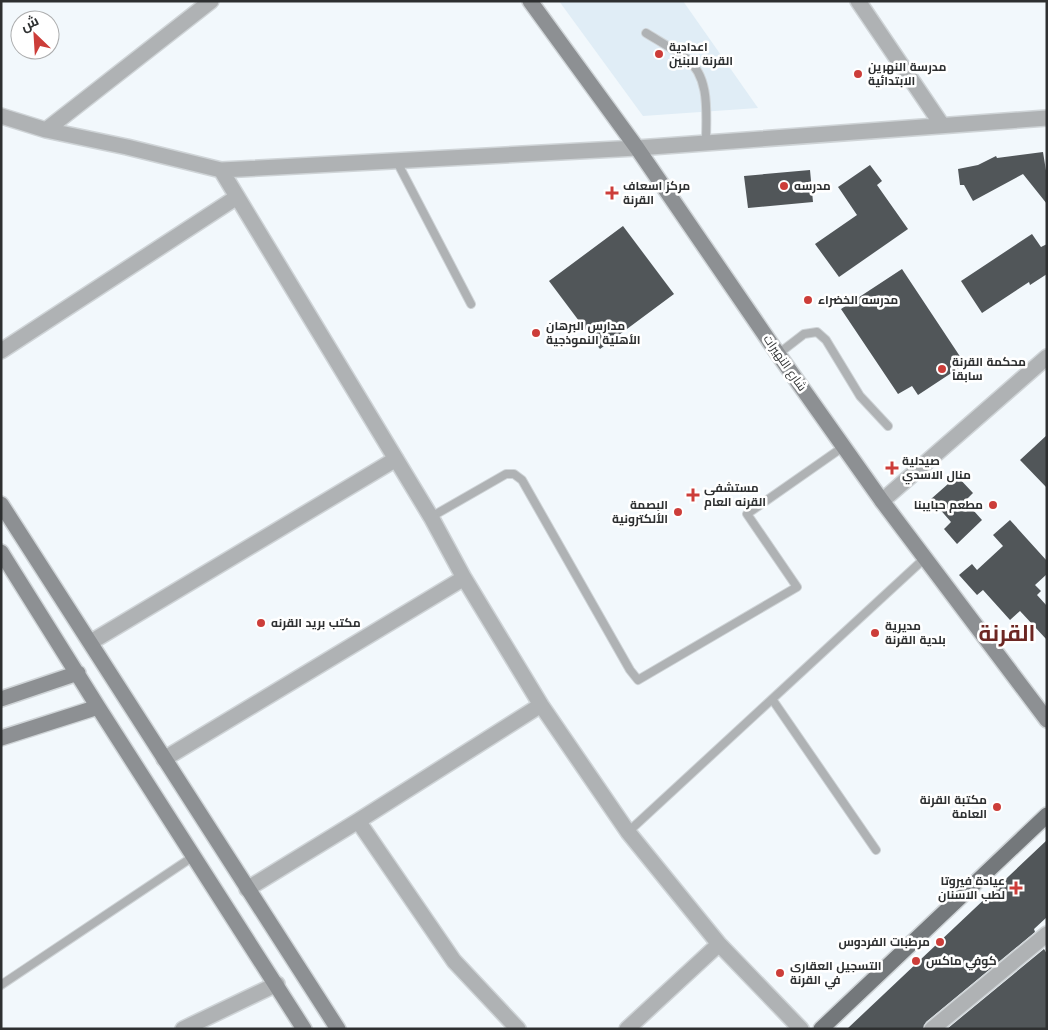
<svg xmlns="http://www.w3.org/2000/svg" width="1048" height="1030" font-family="'Work Sans',Cairo,sans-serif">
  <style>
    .built { fill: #e0edf6 }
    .building { fill: #515659 }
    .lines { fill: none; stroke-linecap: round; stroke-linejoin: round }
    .lane-casing { stroke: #cfd4d7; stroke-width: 10 }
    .street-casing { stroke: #cfd4d7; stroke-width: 18 }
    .secondary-casing { stroke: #cfd4d7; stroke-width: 18 }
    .primary-casing { stroke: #cfd4d7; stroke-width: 18 }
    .lane { stroke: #afb2b4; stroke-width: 8 }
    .street { stroke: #afb2b4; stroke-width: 15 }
    .secondary { stroke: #8d9093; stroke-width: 15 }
    .primary { stroke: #74787b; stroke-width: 15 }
    .poi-dot { fill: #cc3d39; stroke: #fff; stroke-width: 2 }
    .labels { text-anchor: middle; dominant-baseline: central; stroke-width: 5; stroke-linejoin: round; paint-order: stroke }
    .poi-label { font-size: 12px; font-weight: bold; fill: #2e3031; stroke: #fff; text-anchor: start }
    .street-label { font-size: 12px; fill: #2e3031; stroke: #fff }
    .town-label { font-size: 22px; font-weight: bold; fill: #6c2723; stroke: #fff }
  </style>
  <rect width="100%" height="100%" fill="#f2f8fc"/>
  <path class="built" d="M559 1H683L758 108 643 116Z"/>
  <path class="building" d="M1043 152 1047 177V204L1023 174 973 201 964 185H960L958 169 978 165 996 156 997 158Z
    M870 165 882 181 877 185 908 229 839 277 815 244 857 215 838 187Z
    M810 170 813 202 748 208 744 176Z
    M623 226 674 294 600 349 549 281Z
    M1032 234 1041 247 1047 244V274L1030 285 1029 282 982 313 961 281Z
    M902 269 965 364 918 395 912 386 898 394 841 309Z
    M1047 435V488L1020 460Z
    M957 476 973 493 965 501 982 520 957 544 944 529 951 522 931 499Z
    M1010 520 1047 561V574L1035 585 1041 591 1037 595 1047 606V640L1020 611 1010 620 983 590 977 595 959 575 972 564 977 570 1003 546 993 535Z
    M1047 840V917L1034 929 1035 932 926 1022 923 1029H847Z
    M1044 949 1047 954V1029H947Z"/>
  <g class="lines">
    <defs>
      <path id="lane" d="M646 33C659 41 673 49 686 58 711 77 706 115 706 142
        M396 160 471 304
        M778 354 804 334 817 332 826 340 860 396 888 426
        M431 517 506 474H514L522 480 630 670 638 680 797 587 747 514 843 447
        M772 699 876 850
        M628 832 925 558
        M1 985 194 856"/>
      <path id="street" d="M858 1 942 125
        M1 116 46 130 127 147 221 170 637 148 1047 118
        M46 130 211 1
        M221 170 431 517 464 578 541 705 628 832 719 944 801 1029
        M1 351 237 197
        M882 501 1047 357
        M91 642 396 459
        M164 759 464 578
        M358 821 454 961 518 1029
        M247 889 358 821 541 705
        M183 1029 277 984
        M627 1029 719 944
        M932 1029 1047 934"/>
      <path id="secondary" d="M530 1 637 148 778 354 882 501 1047 720
        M1 504 338 1029
        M1 552 98 707 304 1029
        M1 699 78 673
        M1 738 98 707"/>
      <path id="primary" d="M821 1029 1047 815"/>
    </defs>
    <use href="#lane" class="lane-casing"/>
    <use href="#street" class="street-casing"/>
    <use href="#secondary" class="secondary-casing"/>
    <use href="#primary" class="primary-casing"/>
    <use href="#lane" class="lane"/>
    <use href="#street" class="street"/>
    <use href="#secondary" class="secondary"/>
    <use href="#primary" class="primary"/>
  </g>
  <g class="poi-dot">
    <circle cx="659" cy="54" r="5"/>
    <circle cx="858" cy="74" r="5"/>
    <circle cx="784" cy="186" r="5"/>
    <path d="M609.5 185.5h5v5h5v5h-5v5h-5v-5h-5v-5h5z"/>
    <circle cx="808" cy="300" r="5"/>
    <circle cx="536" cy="333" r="5"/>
    <circle cx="942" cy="369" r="5"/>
    <path d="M889.5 460.5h5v5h5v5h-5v5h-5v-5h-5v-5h5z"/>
    <path d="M690.5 487.5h5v5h5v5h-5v5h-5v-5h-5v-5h5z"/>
    <circle cx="993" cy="505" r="5"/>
    <circle cx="678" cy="512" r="5"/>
    <circle cx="261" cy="623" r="5"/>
    <circle cx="875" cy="633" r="5"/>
    <circle cx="997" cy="807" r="5"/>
    <path d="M1013.5 880.5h5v5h5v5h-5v5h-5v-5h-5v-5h5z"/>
    <circle cx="940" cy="942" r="5"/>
    <circle cx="916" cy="961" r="5"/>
    <circle cx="780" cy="973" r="5"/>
  </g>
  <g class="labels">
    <g class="poi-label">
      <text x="669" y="47">اعدادية<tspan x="669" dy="14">القرنة للبنين</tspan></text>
      <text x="868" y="67">مدرسة النهرين<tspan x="868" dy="14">الابتدائية</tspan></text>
      <text x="623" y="186">مركز اسعاف<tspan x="623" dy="14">القرنة</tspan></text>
      <text x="794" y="186">مدرسه</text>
      <text x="818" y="300">مدرسه الخضراء</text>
      <text x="546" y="326">مدارس البرهان<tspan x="546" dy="14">الأهلية النموذجية</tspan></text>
      <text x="952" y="362">محكمة القرنة<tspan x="952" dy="14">سابقاً</tspan></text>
      <text x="902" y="461">صيدلية<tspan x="902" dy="14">منال الاسدي</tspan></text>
      <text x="704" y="488">مستشفى<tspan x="704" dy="14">القرنه العام</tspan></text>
      <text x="668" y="505" text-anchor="end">البصمة<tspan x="668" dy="14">الألكترونية</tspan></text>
      <text x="983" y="505" text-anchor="end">مطعم حبايبنا</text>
      <text x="271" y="623">مكتب بريد القرنه</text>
      <text x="885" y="626">مديرية<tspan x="885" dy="14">بلدية القرنة</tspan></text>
      <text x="987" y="800" text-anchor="end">مكتبة القرنة<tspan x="987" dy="14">العامة</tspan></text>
      <text x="1005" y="881" text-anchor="end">عيادة فيروتا<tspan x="1005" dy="14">لطب الاسنان</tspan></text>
      <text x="930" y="942" text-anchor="end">مرطبات الفردوس</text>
      <text x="926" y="961">كوفي ماكس</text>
      <text x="790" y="966">التسجيل العقاري<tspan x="790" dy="14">في القرنة</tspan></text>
    </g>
    <g class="street-label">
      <text transform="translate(785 363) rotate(55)">شارع النهيرات</text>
    </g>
    <g class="town-label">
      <text x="1007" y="633">القرنة</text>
    </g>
  </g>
  <rect width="1048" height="1030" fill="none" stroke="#2e3031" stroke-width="5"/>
  <g transform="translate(35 35) rotate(335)"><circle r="24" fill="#ffffff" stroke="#abacad"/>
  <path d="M0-4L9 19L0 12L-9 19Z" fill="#cc3d39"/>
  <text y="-8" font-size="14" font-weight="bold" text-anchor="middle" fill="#2e3031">ش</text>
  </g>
</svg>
